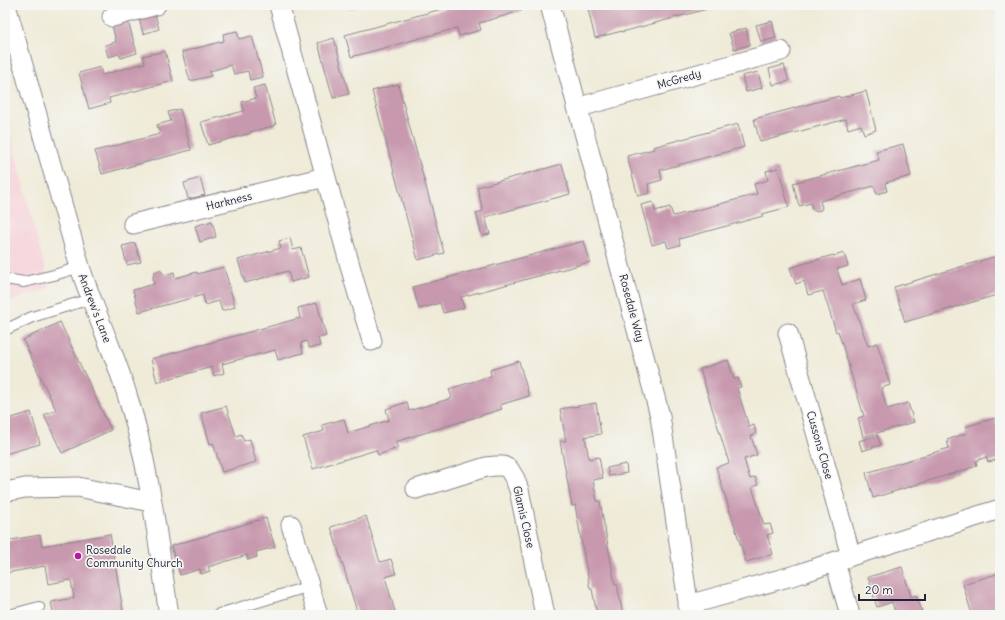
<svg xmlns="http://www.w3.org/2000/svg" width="1005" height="620" font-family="Delius,sans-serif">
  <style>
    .built { fill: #f6cfd7 }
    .building { fill: #c899ae }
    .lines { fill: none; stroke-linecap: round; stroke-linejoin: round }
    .service-casing { stroke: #88868a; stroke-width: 12 }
    .minor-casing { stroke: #88868a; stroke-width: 21 }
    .service { stroke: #fff; stroke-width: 10 }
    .minor { stroke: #fff; stroke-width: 19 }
    .poi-dot { fill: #b5179e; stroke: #f6f6f2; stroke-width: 1.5 }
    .labels { text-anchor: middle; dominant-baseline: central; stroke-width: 3.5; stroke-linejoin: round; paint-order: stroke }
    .street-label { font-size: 11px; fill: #22223b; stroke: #f6f6f2 }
    .poi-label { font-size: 11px; fill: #22223b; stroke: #f6f6f2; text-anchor: start }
  </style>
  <rect width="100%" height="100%" fill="#f6f6f2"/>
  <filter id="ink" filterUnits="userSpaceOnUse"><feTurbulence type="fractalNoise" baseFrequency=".025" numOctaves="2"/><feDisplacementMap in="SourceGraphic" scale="8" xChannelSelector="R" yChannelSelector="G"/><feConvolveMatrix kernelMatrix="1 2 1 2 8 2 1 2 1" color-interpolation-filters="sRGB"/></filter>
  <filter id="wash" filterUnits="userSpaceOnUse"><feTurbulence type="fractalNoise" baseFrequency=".012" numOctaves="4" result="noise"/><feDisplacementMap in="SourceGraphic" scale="16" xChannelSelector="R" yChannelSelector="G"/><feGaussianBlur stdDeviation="0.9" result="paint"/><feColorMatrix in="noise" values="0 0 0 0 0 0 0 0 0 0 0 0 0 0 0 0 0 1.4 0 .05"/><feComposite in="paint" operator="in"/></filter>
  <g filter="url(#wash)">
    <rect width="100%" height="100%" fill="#efebd8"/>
    <path class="built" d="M5 112 50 288 5 304Z"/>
    <g id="blocks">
      <path class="building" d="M349 5H362L350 9Z
        M457 5H520L521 11 479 23 481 30 459 36 457 28 351 57 345 35Z
        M587 5H615L616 10 634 5H706L707 9 622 32V31L595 38Z
        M155 14 159 29 143 34 139 18Z
        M128 21 137 53 121 58 119 54 108 57 105 45 116 42 112 25Z
        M772 21 776 38 761 42 756 25Z
        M746 28 750 45 734 49 729 33Z
        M237 31 239 39 252 36 263 77 250 80 248 71 234 74 231 65 210 71 211 76 190 81 182 52 224 41 223 34Z
        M334 38 349 94 333 98 318 43Z
        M165 51 173 81 109 98 110 103 89 109 79 73 100 67 102 75 145 63 143 56Z
        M784 65 789 81 773 85 769 69Z
        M758 72 762 88 746 92 742 76Z
        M398 84 444 253 418 260 372 91Z
        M265 85 276 125 250 132 251 133 208 145 201 122 244 111 242 102 256 98 253 88Z
        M866 91 876 130 864 134 861 125 848 129 846 119 760 142 754 119 839 96 840 98Z
        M180 109 191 150 102 174 95 151 160 134 157 125 171 121 168 112Z
        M738 124 744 147 660 170 662 180 648 184 650 193 638 196 627 156 654 149 653 147Z
        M903 144 911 176 885 183 887 191 877 194 874 186 820 201 822 207 821 210 815 211 812 209 811 203 799 206 793 183 879 160 876 151Z
        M562 164 570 194 485 217 490 234 482 236 476 213 483 211 477 187Z
        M778 168 789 207 762 214 763 216 679 239 680 245 668 248 666 241 652 245 641 205 653 202 655 211 670 207 673 216 694 211 757 194 754 184 768 180 766 171Z
        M200 178 205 195 188 199 184 183Z
        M212 221 216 237 200 242 195 226Z
        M290 238 293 250 301 248 309 277 291 282 288 271 245 283 238 260 281 248 279 241Z
        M584 241 590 262 461 297 464 308 443 313 440 303 419 309 413 287Z
        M135 243 141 262 127 265 122 246Z
        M844 253 848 266 837 269 842 285 860 279 866 300 853 304 868 346 877 343 890 385 881 388 887 409 908 403 914 422 863 437 858 418 864 416 838 331 836 332 823 291 808 295 804 281 796 284 790 268 833 255 834 256Z
        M1000 255V294L905 322 894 287Z
        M224 267 235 307 222 311 219 301 205 305 203 295 139 312 133 290 154 284 153 278 154 272 160 270 165 275 174 272 175 278 197 272V274Z
        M317 303 326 336 318 338 320 346 309 348 307 341 301 343 303 353 288 357 278 360 275 350 222 364 224 373 214 376 212 367 157 382 151 359 300 318 298 308Z
        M60 322 111 430 62 453 44 415 56 410 23 340Z
        M728 360 734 379 738 378 741 387 737 388 749 427 754 425 756 434 751 436 757 455 744 459 750 479 755 477 758 485 752 487 764 525 770 524 773 533 767 535 773 554 746 562 716 467 729 463 700 369Z
        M519 361 529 396 500 405 502 409 395 442 398 448 378 455 376 450 313 469 303 437 324 431 322 425 344 419 348 433 389 420 386 409 407 402 409 411 452 398 449 389 491 376 490 370Z
        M596 403 601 434 585 437 589 459 599 457 603 478 593 480 597 501H600L615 585 617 584 623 615H597L592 589H590L575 505 572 506 560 441H566L560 409Z
        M226 406 236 436 241 434 244 441 250 439 256 462 222 472 213 443 210 444 201 413Z
        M31 412 40 444 5 454V420Z
        M995 418 1000 435V459L988 462 986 457 976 461 977 466 873 498 866 473 949 448 947 440 967 433 965 427Z
        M877 435 881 445 862 451 859 441Z
        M626 464 627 473 609 476 607 468Z
        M366 516 380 562 391 559 396 574 385 577 396 615H358L345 572 331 527Z
        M266 518 275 547 256 552 257 557 248 560 247 555 208 567 210 571 201 574 200 569 180 575 171 546Z
        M110 534 123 611 97 615H54L51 602 74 598 71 580 48 584 45 566 5 573V541L40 535 42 546Z
        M902 567 911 597 916 595 923 615H896L892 602 877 607 868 577Z
        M1000 573V611L989 615H972L963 584Z"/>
    </g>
  </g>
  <g filter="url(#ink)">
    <use href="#blocks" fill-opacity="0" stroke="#88868a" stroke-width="1"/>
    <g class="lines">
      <defs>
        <path id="service" d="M5 279 24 282 54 275 80 267
          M5 330 32 317 90 299
          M219 614 310 586
          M9 615 39 607"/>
        <path id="minor" d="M6 5 80 267C94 311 115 353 128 398 150 468 158 543 169 615
          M279 5 355 284 372 341
          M550 5 660 416 690 615
          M112 17 156 5
          M576 108 781 51
          M133 224 325 177
          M788 333 851 556
          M416 489 486 467 496 466H503L509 469 515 479 519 490 545 615
          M5 492 25 488 78 487 151 502
          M291 525 318 615
          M835 562 850 615
          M688 605 799 574 851 556 1000 509"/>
      </defs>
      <use href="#service" class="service-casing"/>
      <use href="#minor" class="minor-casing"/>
      <use href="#service" class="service"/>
      <use href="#minor" class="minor"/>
    </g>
  </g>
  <circle class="poi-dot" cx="78" cy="556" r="4"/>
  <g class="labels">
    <g class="street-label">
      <text transform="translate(679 79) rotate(-16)">McGredy</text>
      <text transform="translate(229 201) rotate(-14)">Harkness</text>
      <text transform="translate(95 308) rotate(69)">Andrew's Lane</text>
      <text transform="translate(632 308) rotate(75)">Rosedale Way</text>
      <text transform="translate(820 445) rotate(74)">Cussons Close</text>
      <text transform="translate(524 517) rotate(77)">Glamis Close</text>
    </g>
    <g class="poi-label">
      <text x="86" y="550">Rosedale<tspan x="86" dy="13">Community Church</tspan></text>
    </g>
  </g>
  <rect width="1005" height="620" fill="none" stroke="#f6f6f2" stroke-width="20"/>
  <path d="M859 594v6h66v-6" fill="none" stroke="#22223b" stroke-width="2"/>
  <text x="865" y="594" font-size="12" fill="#22223b" stroke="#f6f6f2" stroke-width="3" paint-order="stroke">20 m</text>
</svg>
